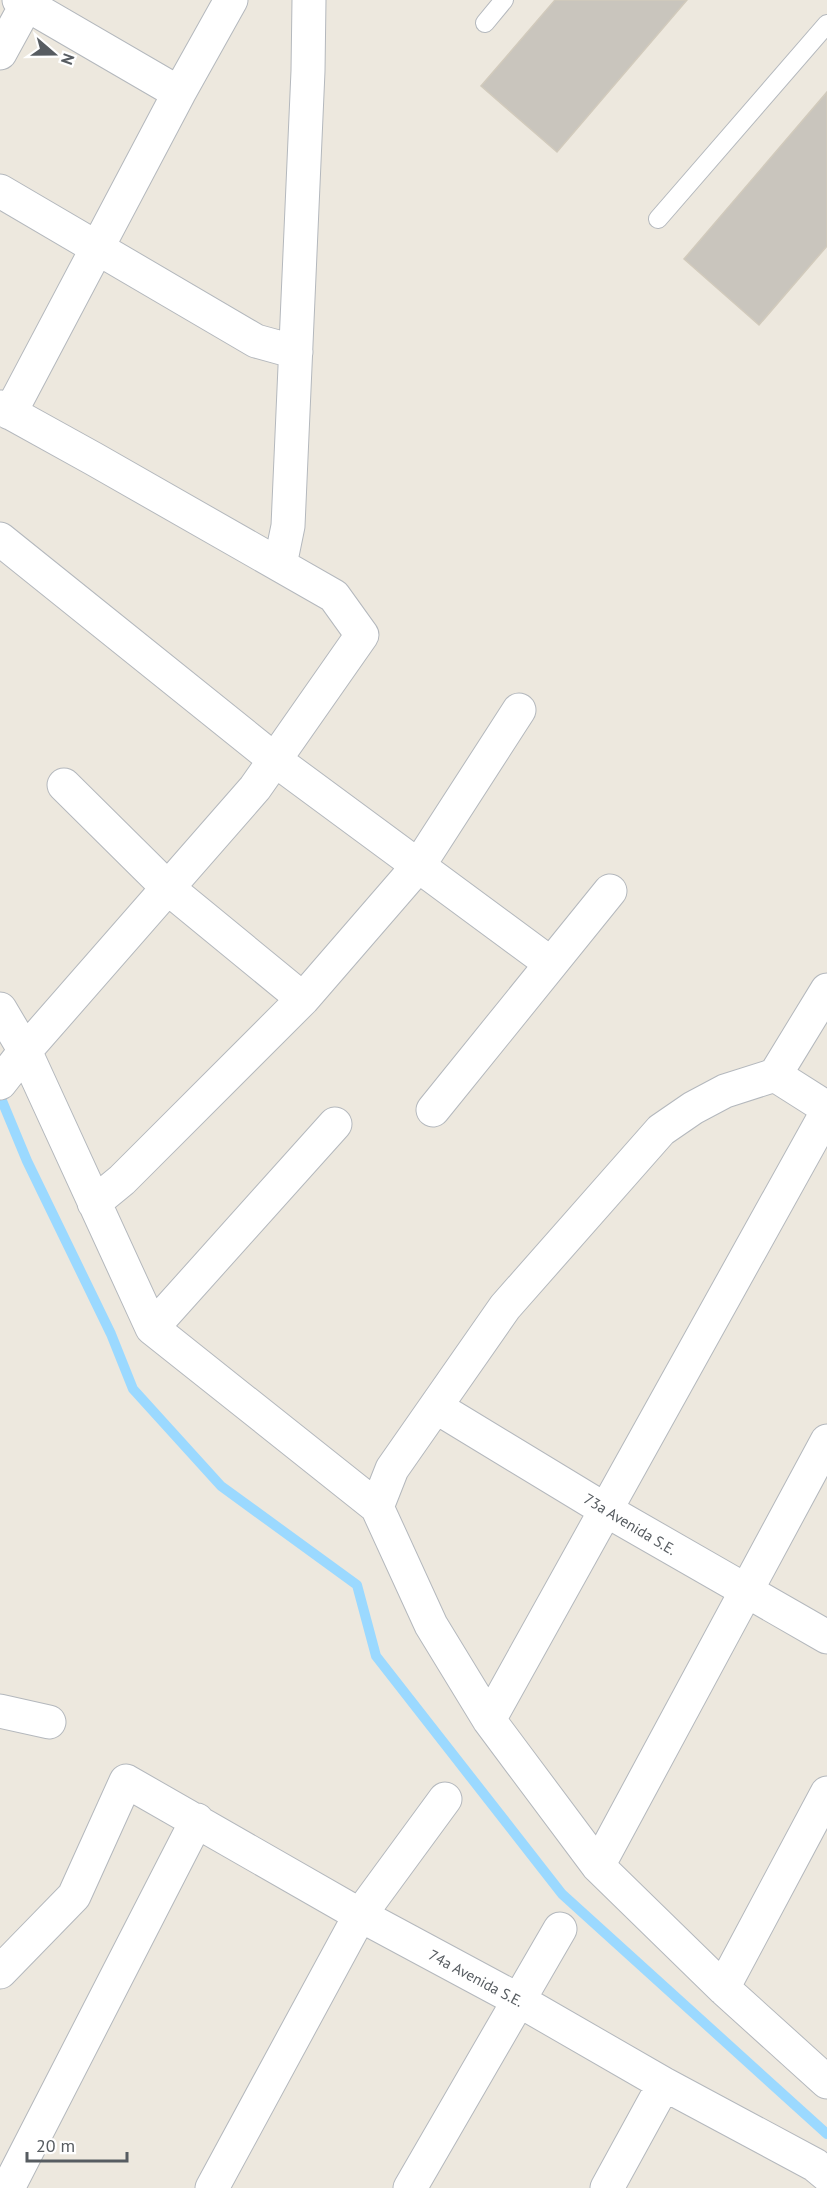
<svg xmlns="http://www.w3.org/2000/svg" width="827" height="2188" font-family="'PT Sans',sans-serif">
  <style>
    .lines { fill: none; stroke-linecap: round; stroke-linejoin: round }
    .stream { stroke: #9bd9ff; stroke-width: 10 }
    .building { fill: #c9c5bd; stroke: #d1cabc; stroke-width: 1.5 }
    .service-casing { stroke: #b4b8bd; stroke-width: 20 }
    .minor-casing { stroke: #b4b8bd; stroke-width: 35 }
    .service { stroke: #fff; stroke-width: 18 }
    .minor { stroke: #fff; stroke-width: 33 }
    .labels { text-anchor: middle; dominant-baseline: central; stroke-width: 4.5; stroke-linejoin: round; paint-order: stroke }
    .street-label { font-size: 15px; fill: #575c61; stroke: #fff }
  </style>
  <rect width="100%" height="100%" fill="#ede8de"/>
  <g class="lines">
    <path class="stream" d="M0 1096 27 1161 111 1334 133 1389 221 1486 357 1585 376 1656 562 1894 827 2134"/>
  </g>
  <path class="building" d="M555 0H687L557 152 481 86Z
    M827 92V246L759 325 684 259Z"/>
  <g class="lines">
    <defs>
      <path id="service" d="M485 23 504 0
        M658 219 827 24"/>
      <path id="minor" d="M19 0 179 93
        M0 53 29 0
        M0 191 256 341 296 352
        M0 407 94 459 334 596 362 635 255 788 25 1051 0 1083
        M10 413 179 93 231 0
        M0 539 275 760 550 963
        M280 565 288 526 308 71 309 0
        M64 785 169 889 303 999
        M0 1009 25 1051 152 1328 377 1507 431 1625 489 1720 598 1866 723 1988 827 2082
        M775 1075 827 1108
        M433 1110 610 891
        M94 1203 122 1180 303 999 419 865 519 710
        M152 1328 335 1124
        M436 1407 604 1509 827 1637
        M377 1507 392 1469 505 1307 661 1130 693 1108 725 1091 775 1075 827 990
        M0 1711 49 1722
        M489 1720 827 1112
        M598 1866 827 1441
        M0 1972 74 1896 126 1781 360 1915 520 2001 664 2084 815 2165 827 2175
        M723 1988 827 1793
        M8 2188 197 1820
        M212 2188 360 1915 445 1799
        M410 2188 560 1929
        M607 2188 664 2084"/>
    </defs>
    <use href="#service" class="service-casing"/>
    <use href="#minor" class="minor-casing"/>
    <use href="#service" class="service"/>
    <use href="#minor" class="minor"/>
  </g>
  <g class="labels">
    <g class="street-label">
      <text transform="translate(630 1524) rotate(31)">73a Avenida S.E.</text>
      <text transform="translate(476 1978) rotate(28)">74a Avenida S.E.</text>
    </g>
  </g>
  <g transform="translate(54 54) rotate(110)" stroke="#ffffff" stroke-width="4.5" paint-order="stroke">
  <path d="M0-4.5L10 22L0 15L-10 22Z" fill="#575c61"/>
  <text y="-9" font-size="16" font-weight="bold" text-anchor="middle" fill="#575c61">N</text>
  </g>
  <path d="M27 2152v9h100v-9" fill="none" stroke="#575c61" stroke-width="3"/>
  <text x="36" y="2152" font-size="18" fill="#575c61" stroke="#ffffff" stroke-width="4.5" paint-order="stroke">20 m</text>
</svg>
